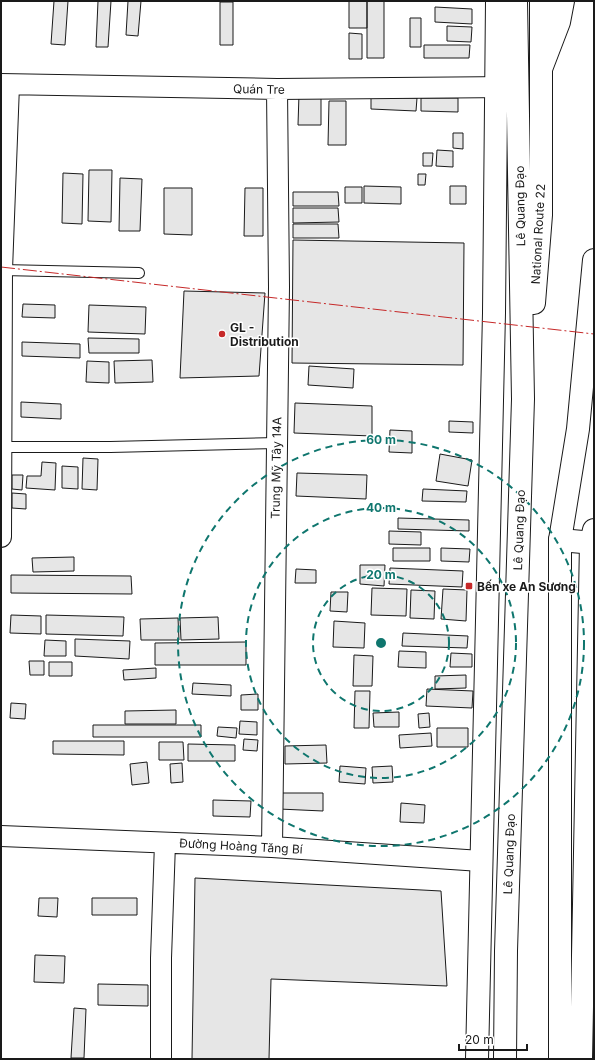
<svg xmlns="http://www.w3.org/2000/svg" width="595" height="1060" font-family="Inter,sans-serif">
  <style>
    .building { fill: #e6e6e6; stroke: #1a1a1a }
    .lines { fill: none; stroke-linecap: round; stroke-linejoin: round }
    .lane-casing { stroke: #1a1a1a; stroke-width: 12 }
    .street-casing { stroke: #1a1a1a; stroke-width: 22 }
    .secondary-casing { stroke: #1a1a1a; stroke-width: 24 }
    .primary-casing { stroke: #1a1a1a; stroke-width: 24 }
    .highway-casing { stroke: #1a1a1a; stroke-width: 24 }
    .lane { stroke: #fff; stroke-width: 10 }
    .street { stroke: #fff; stroke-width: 20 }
    .secondary { stroke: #fff; stroke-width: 22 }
    .primary { stroke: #fff; stroke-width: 22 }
    .highway { stroke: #fff; stroke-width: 22 }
    .power { stroke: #c62828; stroke-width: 1; stroke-dasharray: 14 3 2 3; stroke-linecap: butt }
    .ring { fill: none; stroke: #0f766e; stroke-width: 2; stroke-dasharray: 7 5 }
    .poi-dot { fill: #c62828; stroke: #fff; stroke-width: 1.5 }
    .labels { text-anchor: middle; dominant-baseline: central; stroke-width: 3; stroke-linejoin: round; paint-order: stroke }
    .street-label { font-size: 12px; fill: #1a1a1a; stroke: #fff }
    .poi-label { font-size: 12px; font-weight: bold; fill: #1a1a1a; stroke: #fff; text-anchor: start }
    .centre { fill: #0f766e; stroke: #fff; stroke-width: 2 }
    .ring-label { font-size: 12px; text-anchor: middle; font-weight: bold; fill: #0f766e; stroke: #fff; stroke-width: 3; stroke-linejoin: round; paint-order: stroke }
  </style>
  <rect width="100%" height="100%" fill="#fff"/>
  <path class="building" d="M54 1H68L65 45 51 44Z
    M98 1H111L108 47H96Z
    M128 1H141L138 36 126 35Z
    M349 1H367V28H349Z
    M367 1H384V58H367Z
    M220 2H233V45H220Z
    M435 7 472 9V24L435 22Z
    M410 18H421V47H410Z
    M447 26 472 27 471 42 447 41Z
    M349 33 362 34V59H349Z
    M424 45H470L469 58H424Z
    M299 94H321V125H298Z
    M371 97 417 98 416 111 371 109Z
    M421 98H458V112L421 111Z
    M329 101H346V145H328Z
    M453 133H463V149L453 148Z
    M437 150 453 151V167L436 166Z
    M423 153H433L432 166H423Z
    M89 170H112L111 222 88 221Z
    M63 173 83 174 82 224 62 223Z
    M418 174H426L425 185H418Z
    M120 178 142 179 140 231H119Z
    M364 186 401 187V204L364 203Z
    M450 186H466V204H450Z
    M345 187H362V203H345Z
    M164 188H192V235L164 234Z
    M245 188H263V236H244Z
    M293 192H338L339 206H293Z
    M293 208H338L339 222 293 223Z
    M293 224H338L339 238H293Z
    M293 240 464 243 463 365 292 363Z
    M184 291 265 293 259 376 180 378Z
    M23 304 55 305V318L22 317Z
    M89 305 146 307 145 334 88 332Z
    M88 338 139 339V353H89Z
    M22 342 80 344V358L22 356Z
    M152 360 153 382 115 383 114 361Z
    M87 361 109 362V383L86 382Z
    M309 366 354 369 353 388 308 385Z
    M21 402 61 404V419L21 417Z
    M295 403 372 406V436L294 433Z
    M449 421 473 422V433L449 432Z
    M390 430 412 431V453L389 452Z
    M440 454 472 460 468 486 436 481Z
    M83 458 98 459 97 490 82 489Z
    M42 462 56 463 55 490 26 488 27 476H41Z
    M62 466 78 467V489L62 488Z
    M297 473 367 475 366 499 296 496Z
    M12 475H23L22 490 12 489Z
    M423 489 467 491 466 502 422 501Z
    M12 493 26 494V509L12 508Z
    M398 518 469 520V531L398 529Z
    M389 531 421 532V545L389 544Z
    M393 548H430V561H393Z
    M441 548 470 549 469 562 441 561Z
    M74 557V571L33 572 32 558Z
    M360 565H385L384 586 360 584Z
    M390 568 463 571 462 587 389 584Z
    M296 569 316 570V583H295Z
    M11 575 131 576 132 594 11 593Z
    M372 588 407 589 406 616 371 615Z
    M443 589 467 590 466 621 441 619Z
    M411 590 435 591 434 619 410 618Z
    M331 592H348L347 612 330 611Z
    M11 615 41 616V634L10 633Z
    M46 615 124 617 123 636 46 634Z
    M218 617 219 639 181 640 180 618Z
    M178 618 179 640H141L140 619Z
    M334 621 365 623 364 648 333 647Z
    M403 633 468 636 467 648 402 646Z
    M75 639 130 641 129 659 75 656Z
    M45 640 66 641V656H44Z
    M246 642V665H155V643Z
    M399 651 426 652V668L398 667Z
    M451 653 472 654V667H450Z
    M354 655 373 656 372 686H353Z
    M29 661H44V675H30Z
    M49 662H72V676H49Z
    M156 668V678L124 680 123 670Z
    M466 675V688L435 689V676Z
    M193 683 231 685V696L192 694Z
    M427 689 473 691 472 708 426 706Z
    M355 691H370L369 728H354Z
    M258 694V710H241V695Z
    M11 703 26 704 25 719 10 718Z
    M176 710V724H125V711Z
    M399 712V727H374L373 713Z
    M429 713 430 727 419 728 418 714Z
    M240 721 257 722V735L239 734Z
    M93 725H201V737H93Z
    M218 727 237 728 236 738 217 736Z
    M437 728H468V747H437Z
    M431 733 432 746 400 748 399 735Z
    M244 739 258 740 257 751 243 750Z
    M53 741H124V755L53 754Z
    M159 742H183L184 760H159Z
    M188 744 235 745V761H188Z
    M326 745 327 763 285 764V746Z
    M147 762 149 783 132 785 130 764Z
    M182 763 183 782 171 783 170 764Z
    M340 766 366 768 365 784 339 782Z
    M392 766 393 782 373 783 372 767Z
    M280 793H323V811L279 809Z
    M213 800 251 801 250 817 213 816Z
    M401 803 425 805 424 823 400 822Z
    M195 878 441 891 447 986 271 979 269 1059H192Z
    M39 898H58L57 917 38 916Z
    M92 898H137V915H92Z
    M35 955 65 956 64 983 34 982Z
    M98 984 148 985V1006L98 1005Z
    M74 1008 86 1009 84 1058H71Z"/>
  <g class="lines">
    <defs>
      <path id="lane" d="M2 270 139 273
        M2 447H110L277 443"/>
      <path id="street" d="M1 84 277 89 512 87
        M1 537 2 270 9 85
        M1 836 272 847 481 861
        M272 847 279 287 277 89
        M161 1059V958L165 843"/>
      <path id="secondary" d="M560 540 594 543"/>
      <path id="primary" d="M541 68V1"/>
      <path id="highway" d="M534 303 541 215V69L559 22 563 1
        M477 1059 494 313 497 1
        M505 1059 506 951 523 399 516 1
        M560 1059V540L578 429 594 260
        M581 1059 591 543 594 530"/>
    </defs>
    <use href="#lane" class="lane-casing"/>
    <use href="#street" class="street-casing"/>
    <use href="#secondary" class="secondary-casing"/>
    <use href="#primary" class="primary-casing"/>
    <use href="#highway" class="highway-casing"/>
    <use href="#lane" class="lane"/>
    <use href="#street" class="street"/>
    <use href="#secondary" class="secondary"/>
    <use href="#primary" class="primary"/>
    <use href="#highway" class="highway"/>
    <path class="power" d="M1 267 594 334"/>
  </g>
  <g class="ring">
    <circle cx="381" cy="643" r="68"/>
    <circle cx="381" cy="643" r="135"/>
    <circle cx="381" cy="643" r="203"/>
  </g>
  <g class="poi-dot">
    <circle cx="222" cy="334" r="4"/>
    <rect x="465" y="582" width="8" height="8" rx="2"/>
  </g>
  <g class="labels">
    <g class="street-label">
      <text transform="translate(259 89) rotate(1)">Quán Tre</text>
      <text transform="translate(520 206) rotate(-91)">Lê Quang Đạo</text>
      <text transform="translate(538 234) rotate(-87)">National Route 22</text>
      <text transform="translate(276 468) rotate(-89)">Trung Mỹ Tây 14A</text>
      <text transform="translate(519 530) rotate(-88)">Lê Quang Đạo</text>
      <text transform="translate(241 846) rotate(3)">Đường Hoàng Tăng Bí</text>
      <text transform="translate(509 854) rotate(-88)">Lê Quang Đạo</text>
    </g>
    <g class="poi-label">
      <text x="230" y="327">GL -<tspan x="230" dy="14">Distribution</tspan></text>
      <text x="477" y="586">Bến xe An Sương</text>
    </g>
  </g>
  <circle cx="381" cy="643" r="6" class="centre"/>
  <g class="ring-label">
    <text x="381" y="444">60 m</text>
    <text x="381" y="512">40 m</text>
    <text x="381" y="579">20 m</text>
  </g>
  <rect width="595" height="1060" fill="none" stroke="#1a1a1a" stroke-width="4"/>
  <path d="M459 1044v6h68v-6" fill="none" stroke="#1a1a1a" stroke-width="2"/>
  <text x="465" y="1044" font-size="12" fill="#1a1a1a" stroke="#ffffff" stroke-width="3" paint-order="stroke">20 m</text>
</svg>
